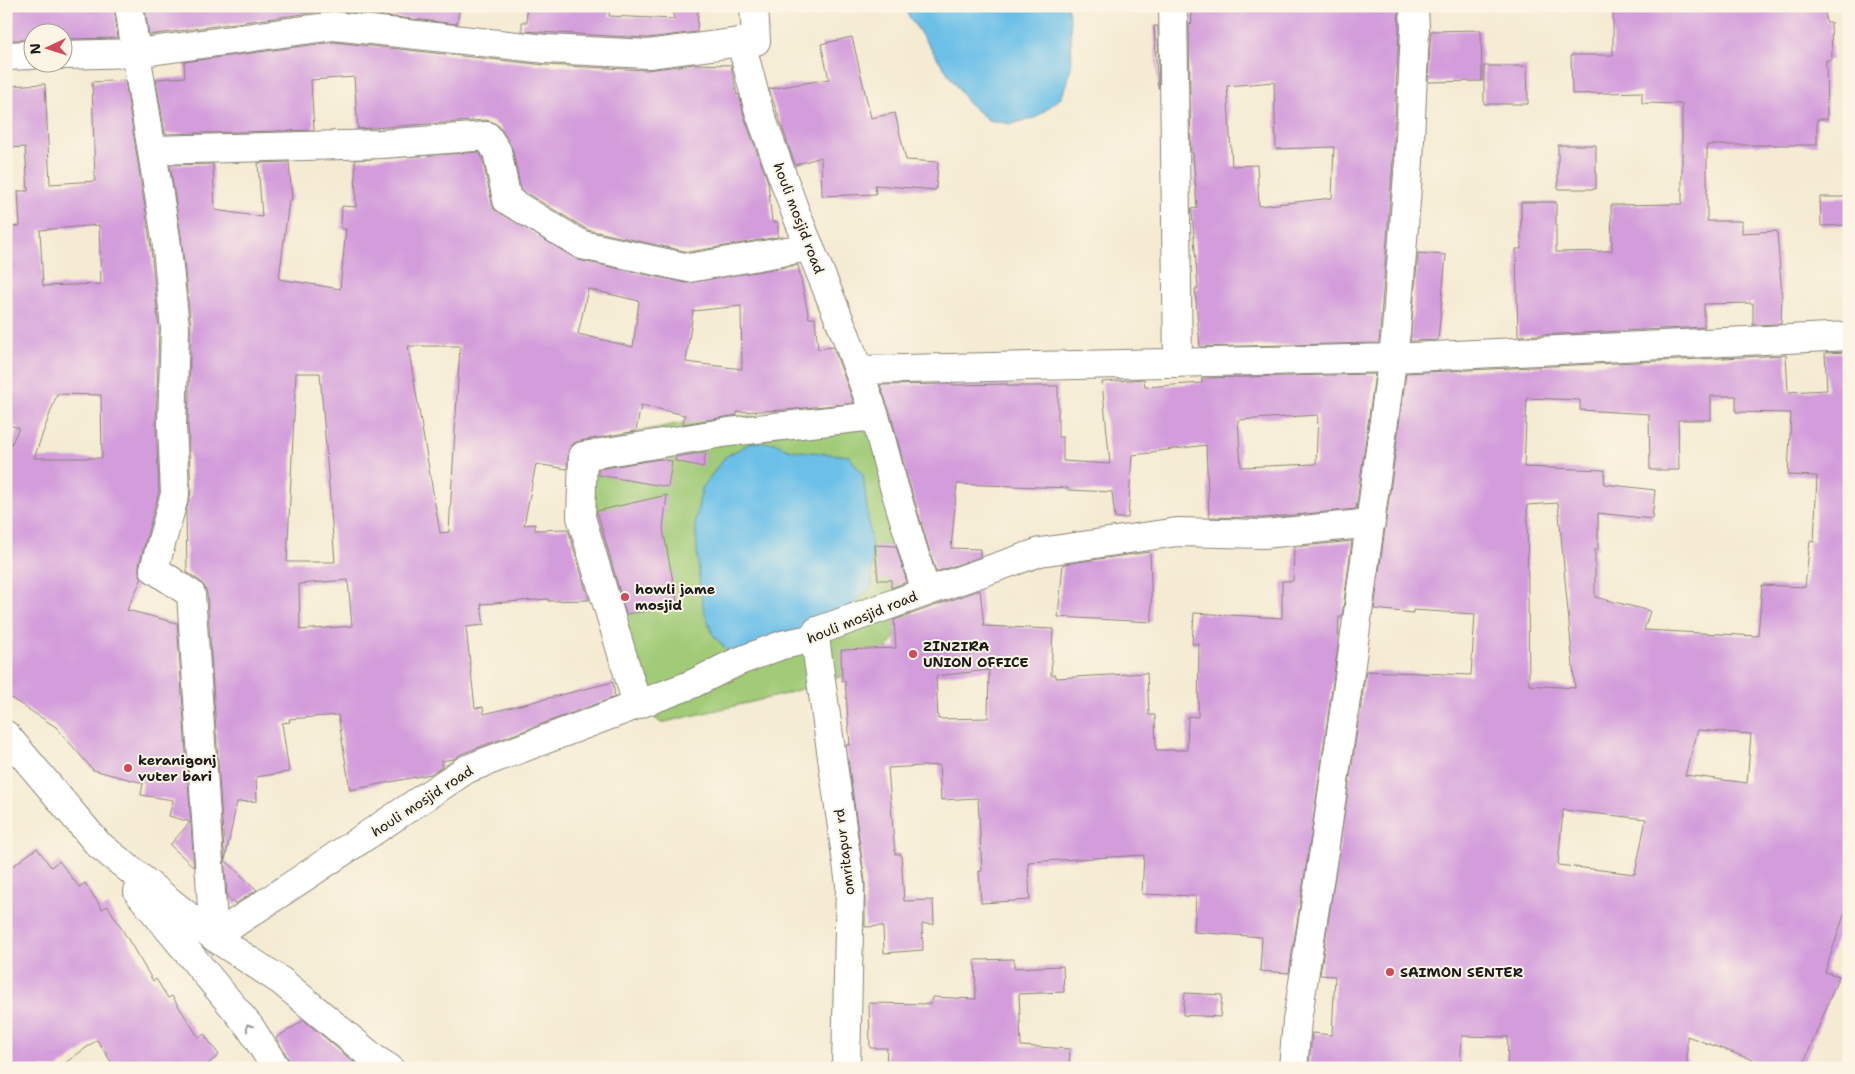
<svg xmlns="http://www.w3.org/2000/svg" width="1855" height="1074" font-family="'Shantell Sans',sans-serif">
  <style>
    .green { fill: #a1cb77; stroke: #5e744a }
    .water { fill: #6cc0e8; stroke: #446e82 }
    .building { fill: #d39cdb; fill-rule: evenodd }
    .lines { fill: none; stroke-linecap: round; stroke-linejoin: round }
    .minor-casing { stroke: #888478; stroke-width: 30 }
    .minor { stroke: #fff; stroke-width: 28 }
    .oneway { stroke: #999 }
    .poi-dot { fill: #d1495b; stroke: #fcf5e5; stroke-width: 2 }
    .labels { text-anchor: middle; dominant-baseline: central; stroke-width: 4; stroke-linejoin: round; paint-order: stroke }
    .street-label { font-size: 14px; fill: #1c1c1c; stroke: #fcf5e5 }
    .poi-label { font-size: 14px; font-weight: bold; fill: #1c1c1c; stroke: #fcf5e5; text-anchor: start }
  </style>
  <rect width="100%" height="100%" fill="#fcf5e5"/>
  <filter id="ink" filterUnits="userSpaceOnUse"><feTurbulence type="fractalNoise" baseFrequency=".02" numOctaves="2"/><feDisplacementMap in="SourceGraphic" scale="10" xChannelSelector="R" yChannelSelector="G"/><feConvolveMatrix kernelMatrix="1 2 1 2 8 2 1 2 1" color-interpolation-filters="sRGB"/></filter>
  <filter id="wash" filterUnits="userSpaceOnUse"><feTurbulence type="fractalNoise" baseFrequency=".0096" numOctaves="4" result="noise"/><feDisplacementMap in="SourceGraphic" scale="20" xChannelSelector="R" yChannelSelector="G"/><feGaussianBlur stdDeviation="1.12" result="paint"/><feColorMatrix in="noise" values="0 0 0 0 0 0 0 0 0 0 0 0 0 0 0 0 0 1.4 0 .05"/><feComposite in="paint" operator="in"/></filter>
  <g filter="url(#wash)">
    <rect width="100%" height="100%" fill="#f5ebd3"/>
    <path class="green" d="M736 416 847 421 872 435 926 592 884 653 840 677 782 695 661 723 637 704 586 488 599 451 640 431 692 421Z"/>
    <path class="water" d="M902 6H1067L1070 19 1072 64 1062 97 1037 117 1011 124 988 120 968 103Z
      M752 442 774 443 791 450 849 456 863 475 872 551V587L849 608 737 662 713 635 704 610 700 588 695 522 702 488 725 457Z"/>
    <g id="blocks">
      <path class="building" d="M6 6H114L118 38 62 39V32H32V40H6Z
        M145 6H460L457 24 332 10 149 35Z
        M526 6H610L609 16 674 19 671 6H698L697 32 647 38 522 31V22H527Z
        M1191 6H1398L1399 29 1393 160 1379 343 1200 347 1195 289H1198L1192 212 1191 209 1197 208 1193 153H1191L1189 24 1192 23ZM1274 82 1276 149 1334 147 1332 198 1259 206 1257 165 1232 166 1227 86Z
        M1613 6H1825L1826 22H1831L1832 60H1826L1827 119H1817V145H1707V221H1742V233L1777 231 1782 296 1781 324 1753 325V303L1704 304V327L1518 336 1516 249H1521V202H1556V252L1612 251 1611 205 1682 204V104L1642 103V92L1572 94 1571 55H1613Z
        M1154 26H1158L1159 88H1158Z
        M1481 30 1482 81 1428 82 1431 31Z
        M852 37 871 118 895 113 906 160 938 162 936 190 875 185 876 194 822 196 821 157 795 165 769 89 829 79 821 44Z
        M334 42 545 65 647 70 695 64 731 65 737 95 739 94 744 116 768 182 772 222H778V237L689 252 588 230 521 190 512 148 500 127 493 122 486 120 358 129 354 77 311 80 314 130 165 134 156 79 185 77 184 62Z
        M1484 66H1527L1528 104H1484Z
        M125 80 150 240 159 329 156 425 159 492 139 565V574L142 578 127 610 177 623 194 867 170 845 190 822 169 816 173 800 141 795 143 783 93 770 56 727 6 695V455L19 428 6 424V227L20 226 18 191H28L25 147 7 148 6 86 45 84 50 184 95 181 92 82ZM99 225 101 284 43 286 40 230ZM57 394 101 395 102 458H34Z
        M1558 145H1596V189H1558Z
        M479 152 482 157 492 203 494 209 578 260 686 283 798 265 809 318H815L818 349 833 347 854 403 785 410 737 412V415L683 424 685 415 641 405 636 431 580 441 574 443 569 449 567 469 536 464 524 525 535 524V530L568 529 589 600 548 601V599L481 604 484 625 466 627 475 708 483 707 484 714 613 682 615 697 461 754 454 759 441 761 442 767 431 774 350 790 338 715 289 719 290 722 282 723 289 772 256 777 257 801 237 802 225 860 257 890 235 904 227 897 207 593 205 587 200 581 187 572 186 511 191 493 188 425 191 326 181 236 170 165 213 164 215 210 262 217 258 163 289 162 292 200H289L279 279 340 289 346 229H341L342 206 356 207 355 160ZM588 289 639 301 633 347 578 334ZM741 306 742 369 686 362 693 311ZM408 346H460L449 532 440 533ZM296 373H320L335 562H287ZM348 580 352 626 300 630 299 584Z
        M1820 197H1849V225L1821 226Z
        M1418 253 1446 255 1438 340 1410 341Z
        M1849 352V900L1825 972 1839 976 1802 1068H1775L1687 1036V1068H1507L1508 1037 1462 1036 1460 1068H1309L1312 1033 1332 1035 1335 976 1320 975 1366 671 1471 675 1475 614 1413 610V613L1374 609 1406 373 1786 355 1788 392 1827 390 1825 353ZM1711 396H1736V412L1791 413 1788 475 1817 476 1814 542 1810 541 1805 587 1762 585 1758 636 1644 630 1650 611 1595 597V549H1598V513L1652 519 1655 490 1604 484 1605 470 1524 467 1527 398 1580 400V410L1649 414 1650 470H1679L1678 420H1711ZM1558 503 1575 688 1529 685 1527 505ZM1698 730 1751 734 1747 783 1685 775ZM1563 810 1646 819 1635 874 1558 865Z
        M1375 374 1356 509 1263 518 1209 517 1206 445 1151 452V453L1132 455 1128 518H1115L1112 492 1068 490V488L957 484 951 548 980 549V557L936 572 907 476 890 412 880 385 953 384V385L1008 384V386H1058V437H1063V461L1110 464 1102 382 1144 379 1145 387 1202 383V378ZM1318 415 1316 464 1241 467 1238 420Z
        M706 452 703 467 675 461 676 457Z
        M660 459 672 461 668 487 598 475V469Z
        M667 495 663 529 678 607 626 614 597 511Z
        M1352 541 1342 617H1339L1338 647 1310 842 1289 973 1260 971 1262 937 1194 932 1196 896 1142 894 1144 855 1028 862 1030 900 981 903 979 871H982L978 798 941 800 939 765 888 768 895 854H901L904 901 933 900 934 924H922L923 950 884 953 883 926 865 927V882L846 745H850L845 681H842L841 650 896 648 894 620 980 590 984 626 1053 629 1051 675H1056V678L1147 673 1149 715H1155L1156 750H1187L1188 716 1198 717 1199 644H1192L1194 613 1282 618V581H1293L1294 547ZM989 670 988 718 938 719 936 676Z
        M875 545 896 546 907 582 891 588V580H878Z
        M1150 552 1152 622 1058 617 1063 564Z
        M37 848 51 867 59 861 79 887 85 883 102 909 108 906 153 981 156 979 168 998 172 996 199 1038 204 1034 219 1055 203 1068H115L97 1040 58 1068H6V871Z
        M1014 959V968L1063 966 1064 992 1019 994 1021 1046 1070 1049 1069 1068H886L887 1048H870L869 1003 931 1004 932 997 976 999 975 960Z
        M1185 993 1222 995 1220 1017 1183 1015Z
        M304 1020 361 1068H292L289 1060 276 1038Z"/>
    </g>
  </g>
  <g filter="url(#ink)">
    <use href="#blocks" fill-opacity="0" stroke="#888478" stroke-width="1"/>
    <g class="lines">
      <defs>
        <path id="minor" d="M1173 6 1178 363
          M334 26 546 49 648 54 741 42 759 111 795 211 846 336 875 416 892 480 926 592 817 631 815 638 782 645 737 662 690 685 467 769 214 937 191 594 154 569 175 494 172 425 175 328 166 238 136 53Z
          M741 42 756 41 754 6
          M62 55 136 53 129 6
          M6 56 32 55
          M152 150 382 144 487 136 497 151 507 200 582 245 689 268 810 247
          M859 370 1392 358 1849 336
          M926 592 1040 552 1177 532 1264 534 1371 523
          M815 638 850 884 846 1068
          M637 704 581 517 583 456 729 432 875 416
          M6 735 98 844 214 937 281 981 376 1060 389 1068
          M138 892 250 1027 276 1068
          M1293 1068 1297 1021 1325 844 1351 664 1396 332 1409 161 1415 29 1414 6"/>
      </defs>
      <use href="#minor" class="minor-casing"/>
      <use href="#minor" class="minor"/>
    </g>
    <defs><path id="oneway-chevron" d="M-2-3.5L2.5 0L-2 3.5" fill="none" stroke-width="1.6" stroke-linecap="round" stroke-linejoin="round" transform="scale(1.25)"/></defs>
    <use class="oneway" href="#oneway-chevron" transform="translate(249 1027) rotate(-126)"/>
  </g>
  <g class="poi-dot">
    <circle cx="625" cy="597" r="5"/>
    <circle cx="913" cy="654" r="5"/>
    <circle cx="128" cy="768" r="5"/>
    <circle cx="1390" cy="972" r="5"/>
  </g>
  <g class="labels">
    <g class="street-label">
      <text transform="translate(799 218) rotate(69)">houli mosjid road</text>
      <text transform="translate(862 617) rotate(-22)">houli mosjid road</text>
      <text transform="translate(422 801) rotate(-33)">houli mosjid road</text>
      <text transform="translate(844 852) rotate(-97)">omritapur rd</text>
    </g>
    <g class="poi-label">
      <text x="635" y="589">howli jame<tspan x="635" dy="16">mosjid</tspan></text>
      <text x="923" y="646">ZINZIRA<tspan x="923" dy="16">UNION OFFICE</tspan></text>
      <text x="138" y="760">keranigonj<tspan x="138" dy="16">vuter bari</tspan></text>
      <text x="1400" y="972">SAIMON SENTER</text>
    </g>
  </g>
  <rect width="1855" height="1074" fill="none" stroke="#fcf5e5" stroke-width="25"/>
  <g transform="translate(48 48) rotate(266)"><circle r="24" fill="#fcf5e5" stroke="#a29e95"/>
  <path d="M0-4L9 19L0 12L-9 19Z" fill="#d1495b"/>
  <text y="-8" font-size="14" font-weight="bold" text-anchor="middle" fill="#1c1c1c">N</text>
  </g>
</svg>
